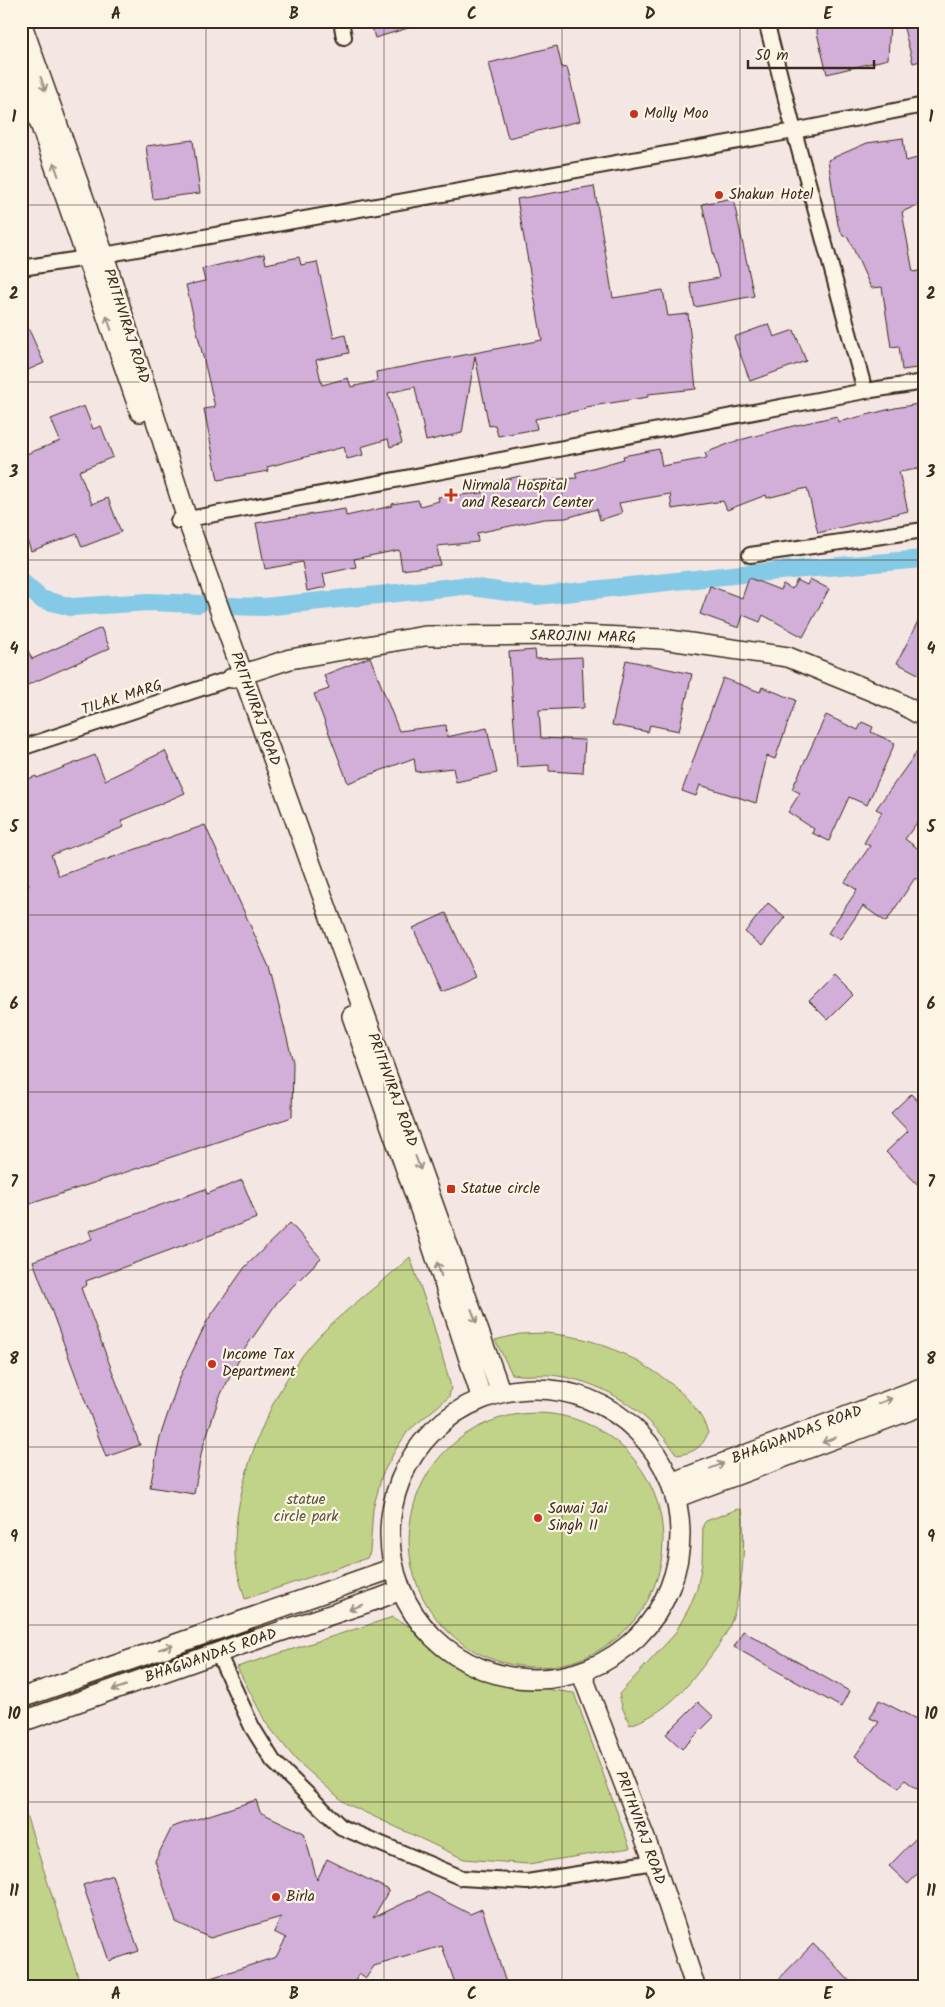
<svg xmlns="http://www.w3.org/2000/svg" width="945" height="2007" font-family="Kalam,sans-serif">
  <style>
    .green { fill: #c1d388; stroke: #7e7e53 }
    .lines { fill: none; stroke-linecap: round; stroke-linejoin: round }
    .canal { stroke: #84c9e5; stroke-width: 18 }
    .building { fill: #d2afd9; stroke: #3b2a1e }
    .street-casing { stroke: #3b2a1e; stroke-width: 18 }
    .secondary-casing { stroke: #3b2a1e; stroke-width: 22 }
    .street { stroke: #fcf5e5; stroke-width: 14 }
    .secondary { stroke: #fcf5e5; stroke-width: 19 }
    .oneway { stroke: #9c9082 }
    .grid { fill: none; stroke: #3b2a1e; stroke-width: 1; stroke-opacity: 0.55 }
    .poi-dot { fill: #c8321e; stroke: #fcf5e5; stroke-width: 2 }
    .labels { text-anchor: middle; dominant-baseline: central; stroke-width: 4.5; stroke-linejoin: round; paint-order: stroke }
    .poi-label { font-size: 15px; fill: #3b2a1e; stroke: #fcf5e5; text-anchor: start }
    .street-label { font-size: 15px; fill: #3b2a1e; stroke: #fcf5e5 }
    .park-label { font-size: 15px; fill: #5c5438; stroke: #fcf5e5 }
    .neatline { fill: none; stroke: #3b2a1e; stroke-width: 2 }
    .grid-label { font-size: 16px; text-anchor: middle; font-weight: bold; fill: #3b2a1e }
  </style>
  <rect width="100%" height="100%" fill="#f4e7e3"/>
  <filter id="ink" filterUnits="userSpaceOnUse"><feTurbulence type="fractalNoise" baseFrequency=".02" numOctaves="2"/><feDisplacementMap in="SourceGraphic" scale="10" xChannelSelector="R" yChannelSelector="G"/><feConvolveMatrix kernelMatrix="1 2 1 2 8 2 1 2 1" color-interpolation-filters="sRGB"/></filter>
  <g filter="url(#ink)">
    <path class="green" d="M410 1257 432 1320 451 1387 449 1397 408 1431 396 1449 382 1475 373 1509 370 1552 367 1558 245 1599C241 1585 236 1569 235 1555 232 1485 272 1383 321 1334 349 1306 381 1284 410 1257Z
      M545 1333C565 1335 586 1338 605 1346 640 1359 698 1394 708 1433 702 1448 693 1453 677 1455 650 1414 608 1383 558 1376 543 1373 527 1377 512 1374L495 1340 520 1334Z
      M409 1540a127 127 0 1 1 254 0a127 127 0 1 1-254 0Z
      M738 1509 742 1510C746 1545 743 1604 725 1635 717 1649 706 1662 696 1675 677 1699 659 1715 630 1725L622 1707 619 1694 674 1635 689 1608 697 1589 702 1563 703 1525 706 1521Z
      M393 1617 415 1630 465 1670 499 1683 574 1693 630 1848 528 1864 464 1859 345 1803 296 1760 266 1723 237 1667Z
      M21 1799 81 1986H21Z"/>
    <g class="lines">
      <path class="canal" d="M21 581 41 599 71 607 149 602 199 604
        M230 606 264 607 463 586 536 596 742 574 924 559"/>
    </g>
    <path class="building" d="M370 21H418V25L375 38Z
      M818 21H890L888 59 827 74 817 33Z
      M902 21H924V60L913 63Z
      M557 46 562 68 567 67 580 121 508 138 489 63Z
      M903 138 906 161 924 156V202L902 212 913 272 924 270V349H921L924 367 902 370 899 346 891 347 882 287 871 288 848 237 843 236 838 225 828 160 867 143Z
      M193 140 200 193 153 199 146 146Z
      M594 186 613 298 663 290 668 316 688 314 696 389 648 394V397L586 407V409L535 419 537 429 498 436 495 425 489 426 475 356 462 433 426 441 415 387 388 393 402 443 390 447 388 439 361 447 363 455 347 459 344 447 267 467 268 471 218 480 204 409 215 407 186 285 205 281 202 269 264 254 266 264 299 257 301 265 317 262 334 338 345 335 349 353 316 360 322 385 348 378 351 387 377 381 376 372 542 340 517 199Z
      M733 198 754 296 695 307 690 283 719 278 702 204Z
      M21 312 44 363 21 373Z
      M769 324 774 337 794 330 806 361 750 381 734 337Z
      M924 403V468L899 472 908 511 818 533 807 488 767 498 766 495 727 510 723 501 672 509 670 494 619 503 622 513 600 520 597 509 566 518 544 519 477 533 478 542 437 546 440 565 402 570 399 550 354 559 356 567 323 574 326 587 307 591 302 562 265 569 256 523 345 509 346 516 392 506V504L418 500 420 506 439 501 438 497 483 493 481 485 520 476 521 481 577 478 575 473 624 459 623 456 659 449 662 466 707 458 705 453 736 441 793 426 837 416 838 422 895 408Z
      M84 406 93 429 101 426 113 457 79 471 92 504 108 498 121 532 82 547 77 534 31 551 21 524V456L60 441 51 419Z
      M749 578 780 590 783 584 792 589 797 580 807 585 810 579 829 589 803 637 763 615 760 622 743 615 739 628 700 614 710 586 742 598Z
      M924 609V677L897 663Z
      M101 628 110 648 21 688V636L32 659Z
      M535 650 536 659 582 657 584 708 539 710 541 738 585 740 583 773 549 771V765L517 767 509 652Z
      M370 657 399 731 446 725 447 737 487 728 497 773 456 782 453 768 416 772 414 758 348 783 314 694 329 689 324 675Z
      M626 660 692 674 679 731 650 725 648 732 612 725Z
      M723 678 760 692 762 687 796 700 775 759 767 756 756 803 700 785 696 796 682 791Z
      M826 715 858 730 862 722 873 727 871 732 895 743 867 805 849 797 829 841 812 833 814 829 788 812 800 793 792 789Z
      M924 742V813L905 839 924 853V885L915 878 886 922 863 906 840 940 828 933 857 890 845 882 870 846 864 843 882 812 876 809Z
      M165 751 185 793 121 821 124 827 51 855 59 876 205 825 269 967 293 1062 292 1117 21 1207V889L29 886 21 865V782L36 776 37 778 95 755 105 780Z
      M768 903 785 917 762 946 745 932Z
      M446 913 475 977 442 992 413 928Z
      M834 976 853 995 828 1020 809 1001Z
      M911 1094 924 1108V1191L886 1152 908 1131 891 1113Z
      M242 1180 257 1218 86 1281 87 1285 81 1288 140 1445 106 1457 33 1261 92 1239 89 1231 205 1189 207 1194Z
      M290 1223 321 1258 278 1301 244 1350 219 1398 202 1450 194 1494 150 1487 160 1437 180 1377 207 1321 245 1267Z
      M743 1631 849 1691 841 1707 734 1647Z
      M879 1700 924 1723V1794L905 1780 899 1788 855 1756 879 1722 870 1718Z
      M698 1702 714 1717 682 1749 666 1734Z
      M256 1800 260 1812 304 1833 317 1880 327 1859 389 1890 373 1918 427 1892 470 1914 482 1909 507 1986H456L442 1946 374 1966 366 1978 359 1973 352 1986H195V1983L276 1957 286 1938 274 1932 281 1917 210 1938 176 1922 155 1861 172 1827Z
      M924 1830V1867L908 1884 889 1866Z
      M112 1875 139 1951 109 1961 83 1885Z
      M813 1944 832 1962 854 1986H772Z"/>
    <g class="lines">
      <defs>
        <path id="street" d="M341 21 344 37
          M766 21 794 131 865 391
          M21 268 87 258 794 131 924 105
          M178 521 865 391 924 382
          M750 555 924 530
          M21 748 232 678
          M218 1653 252 1727 273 1761 341 1827 462 1878 527 1882 654 1862"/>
        <path id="secondary" d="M21 22 104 255 187 519 501 1393
          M21 69 140 412
          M232 678 290 659 425 636 581 635 662 639 788 657 896 701 924 717
          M352 1016 421 1212 482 1399
          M390 1534a145 145 0 1 1 290 0a145 145 0 1 1-290 0Z
          M671 1483 924 1387
          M675 1498 924 1405
          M581 1672 654 1862 695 1986
          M21 1698 394 1568
          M21 1722 237 1646 378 1599 401 1590"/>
      </defs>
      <use href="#street" class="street-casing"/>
      <use href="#secondary" class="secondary-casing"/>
      <use href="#street" class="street"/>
      <use href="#secondary" class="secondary"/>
    </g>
    <defs><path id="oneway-shaft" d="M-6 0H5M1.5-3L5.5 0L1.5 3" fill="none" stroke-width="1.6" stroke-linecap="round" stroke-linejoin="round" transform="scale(1.25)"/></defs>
    <g class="oneway">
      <use href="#oneway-shaft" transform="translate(43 84) rotate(71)"/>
      <use href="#oneway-shaft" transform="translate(56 169) rotate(-109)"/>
      <use href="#oneway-shaft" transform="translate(109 323) rotate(-109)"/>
      <use href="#oneway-shaft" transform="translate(418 1163) rotate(70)"/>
      <use href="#oneway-shaft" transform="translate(439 1269) rotate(-108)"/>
      <use href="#oneway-shaft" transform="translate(474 1316) rotate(70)"/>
      <use href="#oneway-shaft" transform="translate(885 1401) rotate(-21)"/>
      <use href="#oneway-shaft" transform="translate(829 1440) rotate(159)"/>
      <use href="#oneway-shaft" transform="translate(717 1466) rotate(-21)"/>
      <use href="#oneway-shaft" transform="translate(356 1607) rotate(162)"/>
      <use href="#oneway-shaft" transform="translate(166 1647) rotate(-19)"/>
      <use href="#oneway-shaft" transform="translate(119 1688) rotate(161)"/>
    </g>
  </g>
  <path class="grid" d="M206 21V1986M384 21V1986M562 21V1986M740 21V1986M21 205H924M21 382H924M21 560H924M21 737H924M21 915H924M21 1092H924M21 1270H924M21 1447H924M21 1625H924M21 1802H924"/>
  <g class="poi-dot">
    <circle cx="634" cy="114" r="5"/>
    <circle cx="719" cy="195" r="5"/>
    <path d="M448.5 487.5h5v5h5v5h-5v5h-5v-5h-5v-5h5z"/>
    <rect x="446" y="1184" width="10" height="10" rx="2.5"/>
    <circle cx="212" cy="1364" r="5"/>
    <circle cx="538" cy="1518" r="5"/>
    <circle cx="276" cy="1897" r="5"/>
  </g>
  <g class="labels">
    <g class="poi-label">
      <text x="644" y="114">Molly Moo</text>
      <text x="729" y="195">Shakun Hotel</text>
      <text x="462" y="486">Nirmala Hospital<tspan x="462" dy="17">and Research Center</tspan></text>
      <text x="461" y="1189">Statue circle</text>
      <text x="222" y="1355">Income Tax<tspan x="222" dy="17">Department</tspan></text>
      <text x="548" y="1509">Sawai Jai<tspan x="548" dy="17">Singh II</tspan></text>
      <text x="286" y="1897">Birla</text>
    </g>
    <g class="street-label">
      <text transform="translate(126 326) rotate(72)">PRITHVIRAJ ROAD</text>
      <text transform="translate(583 637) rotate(1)">SAROJINI MARG</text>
      <text transform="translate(122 698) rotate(-18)">TILAK MARG</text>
      <text transform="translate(255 709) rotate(70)">PRITHVIRAJ ROAD</text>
      <text transform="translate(392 1090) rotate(70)">PRITHVIRAJ ROAD</text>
      <text transform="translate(797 1435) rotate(-21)">BHAGWANDAS ROAD</text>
      <text transform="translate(211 1656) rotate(-19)">BHAGWANDAS ROAD</text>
      <text transform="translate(640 1828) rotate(70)">PRITHVIRAJ ROAD</text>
    </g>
    <g class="park-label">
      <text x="306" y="1500">statue<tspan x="306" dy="17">circle park</tspan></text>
    </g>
  </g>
  <rect width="945" height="2007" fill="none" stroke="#fcf5e5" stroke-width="55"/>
  <path d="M748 60v8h126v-8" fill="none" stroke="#3b2a1e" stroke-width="2.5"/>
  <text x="755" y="60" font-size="15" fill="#3b2a1e" stroke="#fcf5e5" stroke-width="4" paint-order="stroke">50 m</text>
  <rect x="28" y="28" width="890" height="1952" class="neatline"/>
  <g class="grid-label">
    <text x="116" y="19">A</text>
    <text x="294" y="19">B</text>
    <text x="472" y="19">C</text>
    <text x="650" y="19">D</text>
    <text x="828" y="19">E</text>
    <text x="14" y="122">1</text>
    <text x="931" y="122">1</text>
    <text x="14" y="299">2</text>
    <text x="931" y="299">2</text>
    <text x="14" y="477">3</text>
    <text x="931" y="477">3</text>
    <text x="14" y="654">4</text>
    <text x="931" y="654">4</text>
    <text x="14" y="832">5</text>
    <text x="931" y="832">5</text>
    <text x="14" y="1009">6</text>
    <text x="931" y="1009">6</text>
    <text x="14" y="1187">7</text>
    <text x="931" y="1187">7</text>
    <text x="14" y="1364">8</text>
    <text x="931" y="1364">8</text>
    <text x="14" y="1542">9</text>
    <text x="931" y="1542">9</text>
    <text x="14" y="1719">10</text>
    <text x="931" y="1719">10</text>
    <text x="14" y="1896">11</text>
    <text x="931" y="1896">11</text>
    <text x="116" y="1999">A</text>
    <text x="294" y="1999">B</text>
    <text x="472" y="1999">C</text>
    <text x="650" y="1999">D</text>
    <text x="828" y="1999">E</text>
  </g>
</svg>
